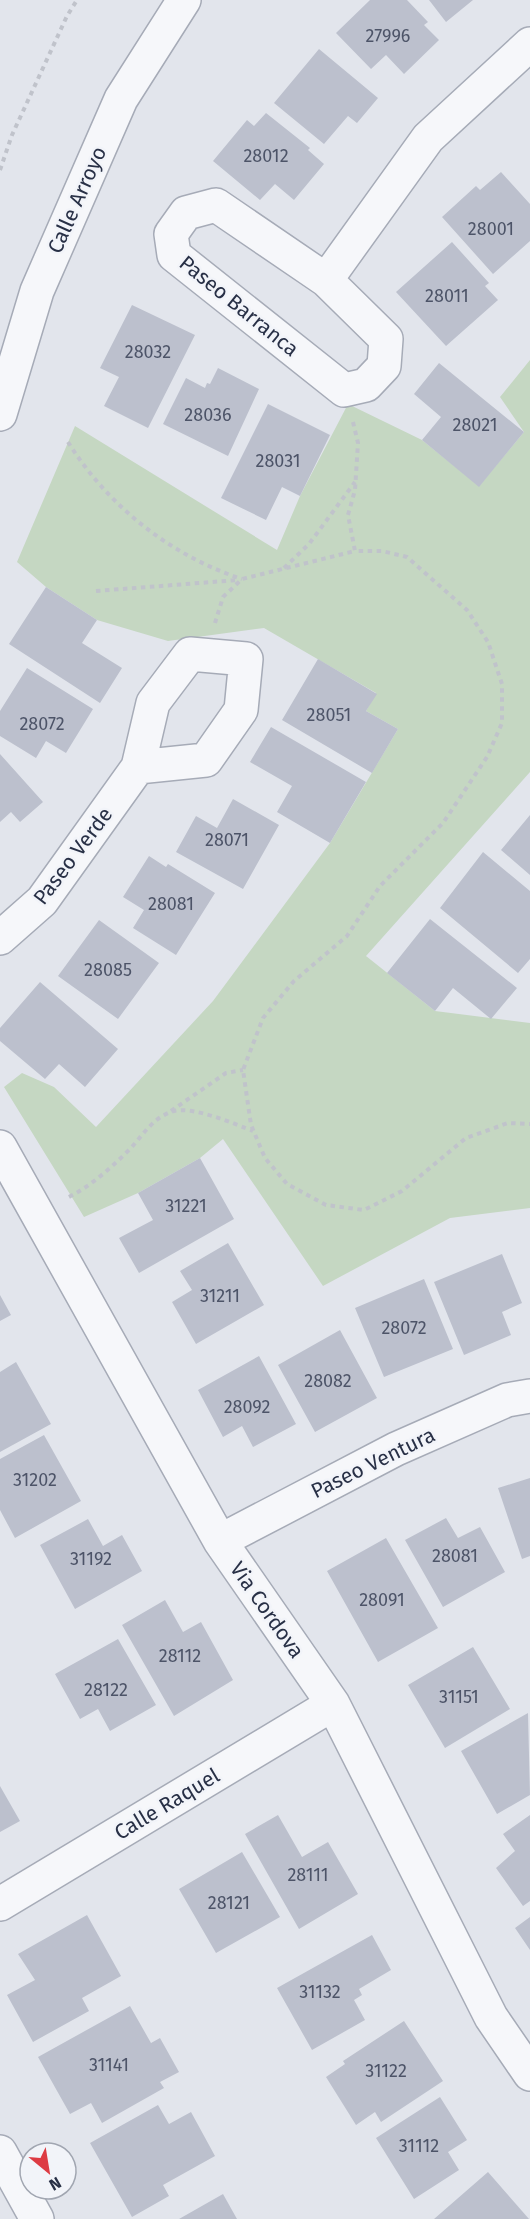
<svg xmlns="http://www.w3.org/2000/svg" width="530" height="2219" font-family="'Fira Sans',sans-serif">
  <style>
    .green { fill: #c5d7c2 }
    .building { fill: #bcc0cd }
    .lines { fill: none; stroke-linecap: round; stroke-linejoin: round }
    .minor-casing { stroke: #a6abb7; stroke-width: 36 }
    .path { stroke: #c0c3cb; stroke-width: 4; stroke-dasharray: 4.5 4.5; stroke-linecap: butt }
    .minor { stroke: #f6f7fa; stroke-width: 33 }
    .labels { text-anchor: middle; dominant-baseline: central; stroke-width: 5; stroke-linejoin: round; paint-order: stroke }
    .number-label { font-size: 18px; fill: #4d5468 }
    .street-label { font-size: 21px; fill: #283046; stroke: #f2f4f9 }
  </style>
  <rect width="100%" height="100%" fill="#e2e5ec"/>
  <path class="green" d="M530 360V772L366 956 435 1011 530 1023V1208L450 1218 323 1286 223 1139 200 1158 138 1193 84 1217 4 1087 22 1073 54 1087 96 1127 213 1001 330 843 398 729 366 711 376 693 264 628 168 641 97 620 46 587 17 562 75 426 277 550 300 496 348 404 422 440 479 486 524 432 500 397Z"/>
  <path class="building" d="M370 0H407L428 22 424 25 439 40 404 74 386 55 371 69 336 33Z
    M429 0H473L446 22Z
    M319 49 378 98 357 123 348 116 324 144 274 103Z
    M266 113 310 148 308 150 324 164 294 200 275 184 260 200 213 161 247 120 254 126Z
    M501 172 530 204V241L493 274 442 217 476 186 480 190Z
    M452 242 489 283 485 286 498 300 446 346 396 292Z
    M132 305 195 335 148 428 104 406 119 377 100 368Z
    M439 363 524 432 479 487 422 440 441 417 414 394Z
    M218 368 259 389 228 456 163 424 186 378 205 388 207 383 210 384Z
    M268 404 330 435 300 496 282 487 266 520 221 498Z
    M46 587 97 620 82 643 122 668 100 703 9 644Z
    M318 659 377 694 366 711 398 729 372 773 282 720Z
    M27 668 93 709 66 753 46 741 36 758 0 736V711Z
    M271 727 366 782 330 843 277 812 292 786 250 762Z
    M0 754 43 802 20 822 11 812 0 822Z
    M233 799 279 825 243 889 176 852 196 816 217 828Z
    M530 815V875L501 850Z
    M483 852 530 891V959L518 973 440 908Z
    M149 856 166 867 168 864 215 893 176 955 133 928 144 910 123 897Z
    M430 919 517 988 491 1019 453 988 435 1011 387 973Z
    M99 920 159 963 118 1019 58 976Z
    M40 982 118 1049 85 1087 59 1064 45 1079 0 1041V1028Z
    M200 1158 234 1219 139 1273 119 1238 153 1220 138 1193Z
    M228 1243 264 1305 196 1344 172 1302 192 1290 180 1271Z
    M502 1254 522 1303 502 1312 511 1335 464 1355 434 1282Z
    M424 1279 453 1349 384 1377 355 1308Z
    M0 1295 11 1315 0 1321Z
    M340 1330 377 1398 315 1432 278 1365Z
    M259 1356 296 1424 253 1447 242 1426 223 1437 198 1390Z
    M16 1362 51 1424 0 1452V1372Z
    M44 1435 81 1501 15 1538 0 1510V1459Z
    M530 1478V1556L522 1559 498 1488Z
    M446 1518 458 1538 480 1527 505 1572 443 1607 405 1540Z
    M88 1519 103 1546 122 1535 142 1571 75 1609 40 1545Z
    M386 1538 438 1628 378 1662 327 1571Z
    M165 1600 183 1632 201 1622 233 1680 174 1716 122 1625Z
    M118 1639 156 1705 110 1731 98 1709 80 1719 55 1674Z
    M473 1647 510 1709 445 1748 408 1685Z
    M528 1713 530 1795 497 1814 461 1751Z
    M0 1786 20 1821 0 1832Z
    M278 1815 302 1857 328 1842 358 1894 299 1929 245 1834Z
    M530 1815V1901L523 1906 496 1868 515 1851 503 1834Z
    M242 1852 280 1917 216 1953 179 1889Z
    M87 1915 121 1976 82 1998 89 2011 33 2042 7 1995 35 1980 18 1954Z
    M530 1917V1950L515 1928Z
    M372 1935 391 1970 359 1989 362 1995 354 2000 365 2020 312 2050 277 1988Z
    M130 2006 151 2043 160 2038 179 2072 160 2082 164 2088 102 2123 91 2103 70 2114 38 2057Z
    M404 2021 443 2081 381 2122 375 2112 356 2125 326 2077 345 2064 343 2061Z
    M440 2097 467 2140 448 2152 459 2170 414 2199 376 2138Z
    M158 2105 169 2124 191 2112 215 2156 163 2185 169 2196 132 2217 90 2143Z
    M488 2172 529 2219H434Z
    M223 2194 237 2219H179Z"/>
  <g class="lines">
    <defs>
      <path id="minor" d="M216 205 326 280 386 339 384 366 366 385 344 390 174 255 171 234 186 213Z
        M326 280 428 138 530 44
        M0 414 37 291 121 99 184 0
        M0 938 42 901 138 767 153 703 190 654 246 659 241 710 206 760 138 767
        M0 1147 220 1541 333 1704 491 2017 530 2074
        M220 1541 396 1449 507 1400 530 1396
        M0 1904 333 1704
        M0 2152 37 2219"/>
    </defs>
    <use href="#minor" class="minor-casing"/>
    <path class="path" d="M0 170 12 135 67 16 77 0
      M353 422 358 443 355 490 348 515 355 551H382L407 557 467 610 488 642 502 684V723L487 757 443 823 380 886 347 936 294 981 263 1018 243 1070 251 1125 265 1158 287 1184 326 1205 364 1210 402 1191 466 1138 508 1123 530 1124
      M68 442C108 506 171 556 242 579
      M284 568 309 544 355 482
      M96 591 238 580
      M215 623 223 597 242 579 355 551
      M171 1111 226 1073 243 1070
      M69 1197C92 1185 111 1168 130 1149 144 1134 153 1117 174 1111 193 1106 235 1124 253 1131"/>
    <use href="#minor" class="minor"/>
  </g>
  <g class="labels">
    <g class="number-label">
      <text x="388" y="36">27996</text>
      <text x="266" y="156">28012</text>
      <text x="491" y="229">28001</text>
      <text x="447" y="296">28011</text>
      <text x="148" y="352">28032</text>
      <text x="208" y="415">28036</text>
      <text x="475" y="425">28021</text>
      <text x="278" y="461">28031</text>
      <text x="329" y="715">28051</text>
      <text x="42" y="724">28072</text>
      <text x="227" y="840">28071</text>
      <text x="171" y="904">28081</text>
      <text x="108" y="970">28085</text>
      <text x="186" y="1206">31221</text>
      <text x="220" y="1296">31211</text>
      <text x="404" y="1328">28072</text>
      <text x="328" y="1381">28082</text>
      <text x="247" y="1407">28092</text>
      <text x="35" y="1480">31202</text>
      <text x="455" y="1556">28081</text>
      <text x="91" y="1559">31192</text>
      <text x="382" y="1600">28091</text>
      <text x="180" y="1656">28112</text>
      <text x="106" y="1690">28122</text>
      <text x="459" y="1697">31151</text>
      <text x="308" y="1875">28111</text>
      <text x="229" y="1903">28121</text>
      <text x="320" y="1992">31132</text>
      <text x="109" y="2065">31141</text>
      <text x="386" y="2071">31122</text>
      <text x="419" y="2146">31112</text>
    </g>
    <g class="street-label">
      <text transform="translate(77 200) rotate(-66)">Calle Arroyo</text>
      <text transform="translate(239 306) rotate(39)">Paseo Barranca</text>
      <text transform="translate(73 856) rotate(-53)">Paseo Verde</text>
      <text transform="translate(373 1463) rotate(-26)">Paseo Ventura</text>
      <text transform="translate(267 1610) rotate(55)">Via Cordova</text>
      <text transform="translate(167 1804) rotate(-31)">Calle Raquel</text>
    </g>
  </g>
  <g transform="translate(48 2171) rotate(150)"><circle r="28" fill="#f2f4f9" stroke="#a1a6b1" stroke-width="1.5"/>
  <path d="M0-4.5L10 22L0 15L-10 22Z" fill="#dd3b43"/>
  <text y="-9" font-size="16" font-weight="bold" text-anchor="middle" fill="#283046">N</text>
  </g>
</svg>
